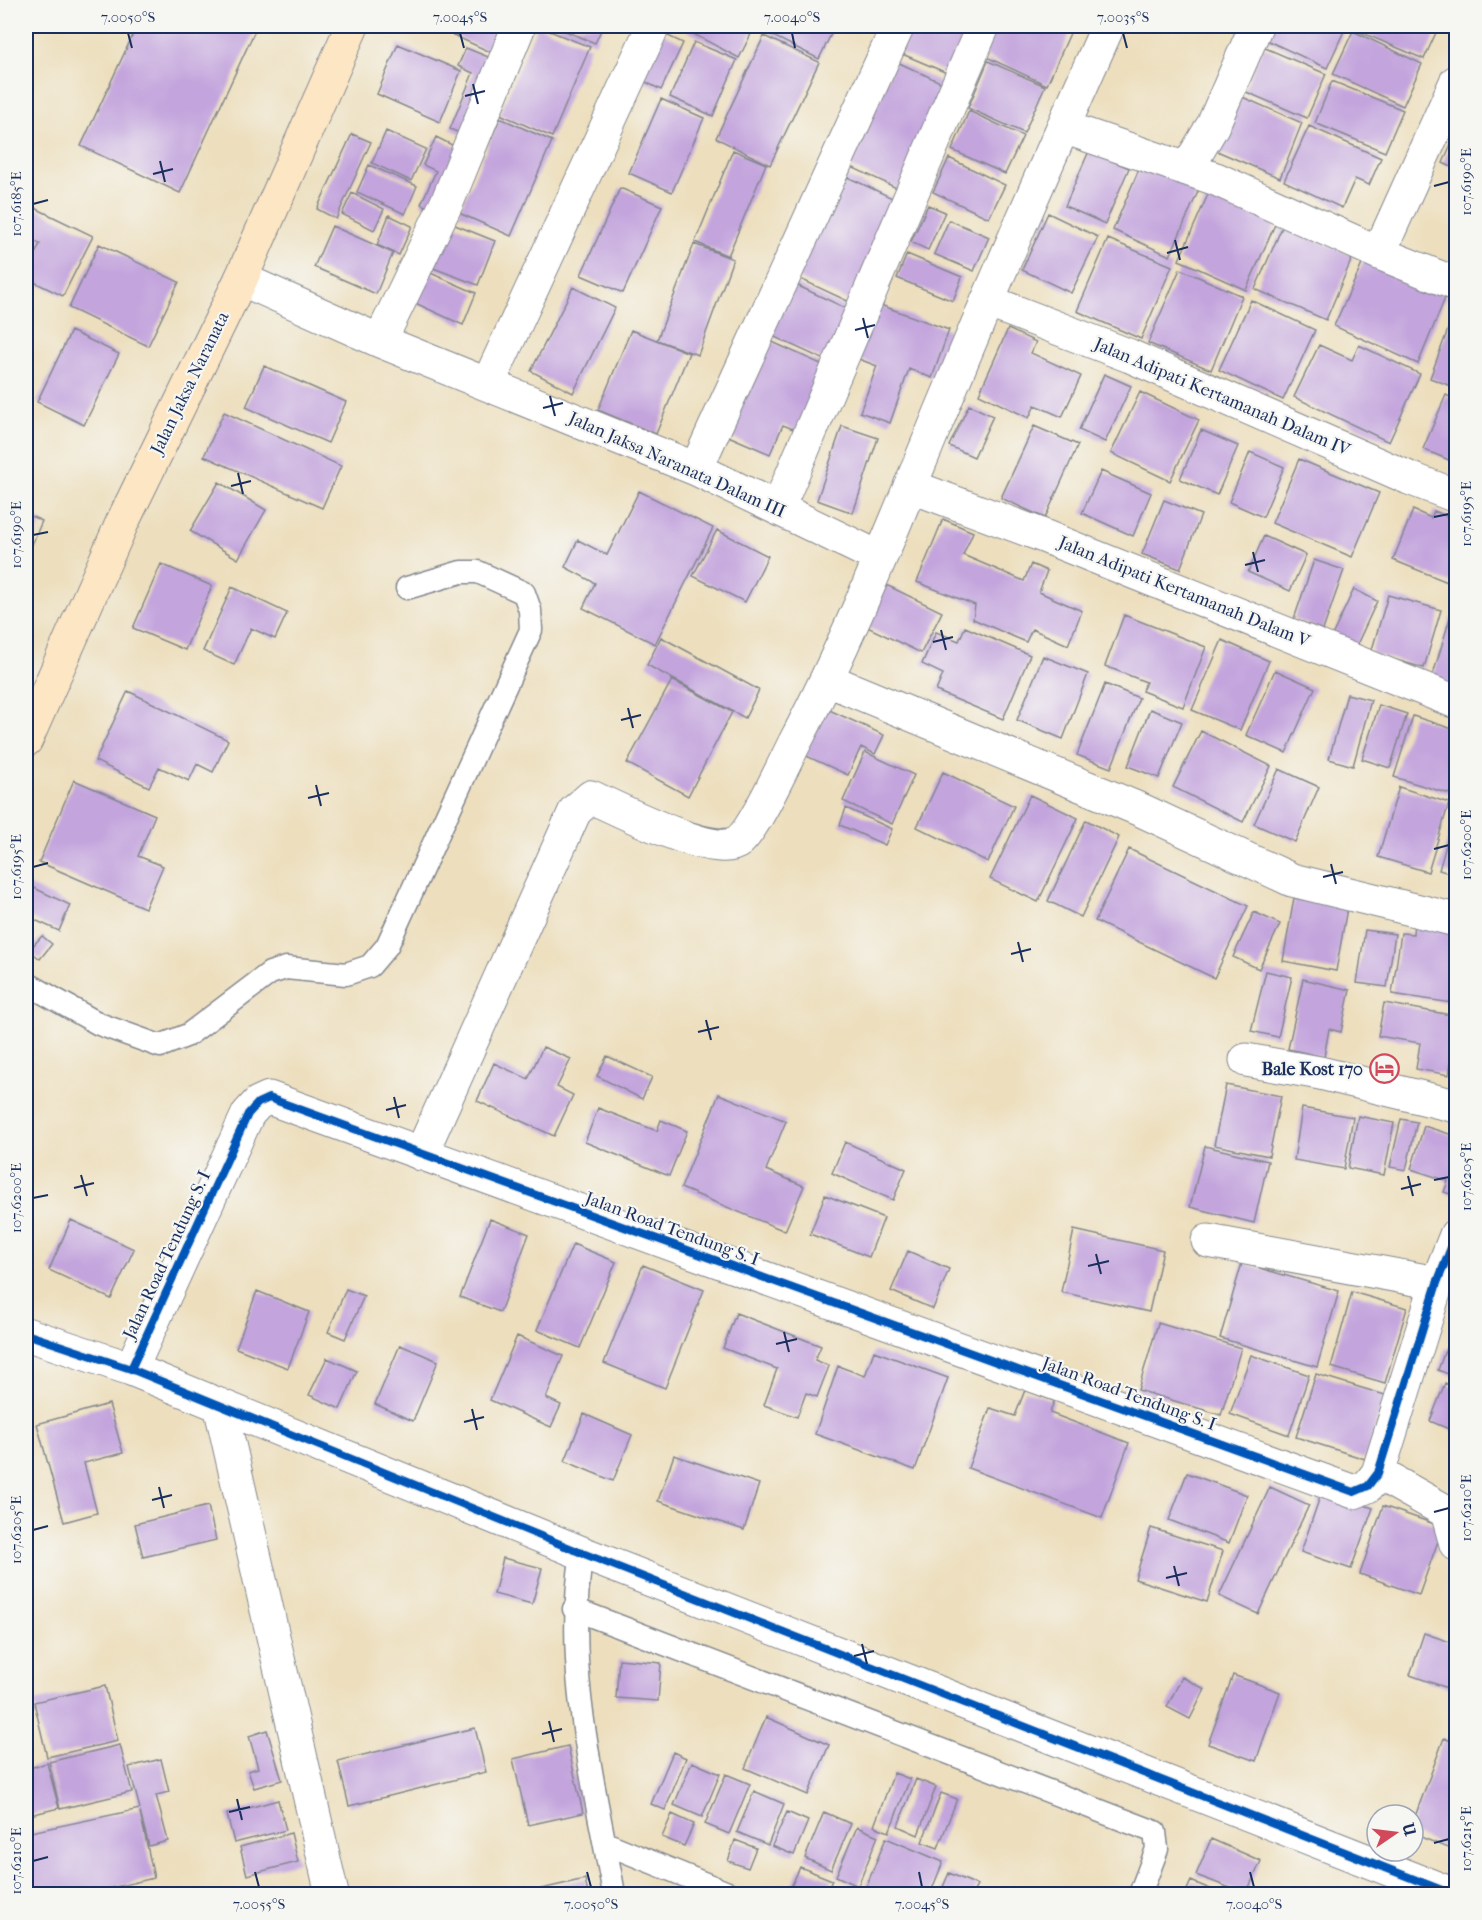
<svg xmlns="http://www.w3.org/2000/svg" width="1482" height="1920" font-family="'IM FELL French Canon',serif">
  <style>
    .building { fill: #c3a4dd }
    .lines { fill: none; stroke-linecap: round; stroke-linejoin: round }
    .lane-casing { stroke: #84878e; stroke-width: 25 }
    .street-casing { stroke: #84878e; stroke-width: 35 }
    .secondary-casing { stroke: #84878e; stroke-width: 35 }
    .lane { stroke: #fff; stroke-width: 22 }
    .street { stroke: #fff; stroke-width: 33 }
    .secondary { stroke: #fce6c4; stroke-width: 33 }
    .cycleway-casing { stroke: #f6f6f2; stroke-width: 11 }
    .cycleway { stroke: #0057b8; stroke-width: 8 }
    .ticks { fill: none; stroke: #1b2f5e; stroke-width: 2 }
    .labels { text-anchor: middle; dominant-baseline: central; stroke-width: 4.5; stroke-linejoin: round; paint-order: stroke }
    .street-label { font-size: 18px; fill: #1b2f5e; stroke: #f6f6f2 }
    .poi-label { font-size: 18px; font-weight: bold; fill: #1b2f5e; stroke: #f6f6f2; text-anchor: end }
    .neatline { fill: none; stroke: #1b2f5e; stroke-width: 2 }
    .ticks-label { font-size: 15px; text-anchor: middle; fill: #1b2f5e }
  </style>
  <rect width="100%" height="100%" fill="#f6f6f2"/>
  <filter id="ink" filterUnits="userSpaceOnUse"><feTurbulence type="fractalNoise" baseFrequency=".0167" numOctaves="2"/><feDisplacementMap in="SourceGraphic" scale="12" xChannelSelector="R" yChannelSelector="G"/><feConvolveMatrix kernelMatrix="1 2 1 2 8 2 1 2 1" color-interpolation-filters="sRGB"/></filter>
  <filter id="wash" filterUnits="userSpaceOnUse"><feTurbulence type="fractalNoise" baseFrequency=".008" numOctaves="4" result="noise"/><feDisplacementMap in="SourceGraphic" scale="24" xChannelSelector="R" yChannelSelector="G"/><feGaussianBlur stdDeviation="1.35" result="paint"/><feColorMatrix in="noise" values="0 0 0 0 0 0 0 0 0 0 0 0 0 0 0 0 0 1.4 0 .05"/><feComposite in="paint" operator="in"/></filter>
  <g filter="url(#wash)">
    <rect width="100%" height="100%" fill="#eddfbe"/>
    <g id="blocks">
      <path class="building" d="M137 26H257L180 193 81 146Z
        M433 26H500L509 30 497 55Z
        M537 26 590 47 552 137 500 114Z
        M553 26H603L595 43Z
        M683 26H755L739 58 682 28Z
        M770 26H835L819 59 767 33Z
        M912 26H976L954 76 900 53Z
        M996 26H1058L1071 31 1047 85 982 55Z
        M1271 26H1338L1345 29 1327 68 1264 39Z
        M1346 26H1439L1424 59Z
        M1353 31 1422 64 1403 106 1333 74Z
        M662 33 683 43 661 90 640 79Z
        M764 36 819 62 770 165 716 138Z
        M694 42 737 60 713 116 670 97Z
        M398 44 461 71 440 122 377 94Z
        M1263 47 1326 74 1307 118 1244 91Z
        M466 48 503 63 472 138 450 129 473 73 458 66Z
        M895 61 951 87 903 191 847 165Z
        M988 61 1045 86 1024 133 968 108Z
        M1332 81 1403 110 1385 152 1315 123Z
        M1240 96 1302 123 1280 178 1217 151Z
        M661 99 704 118 672 192 629 173Z
        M969 111 1023 136 1005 174 952 150Z
        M500 118 552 141 511 236 459 213Z
        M1309 126 1381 158 1369 185 1355 179 1342 208 1284 181Z
        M386 131 426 149 411 181 372 163Z
        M1456 132V169L1443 163Z
        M352 134 371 142 336 219 317 209Z
        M436 137 466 152 438 212 421 204 436 171 423 165Z
        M733 150 766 164 728 256 695 242Z
        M1089 151 1129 168 1105 224 1065 206Z
        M949 158 1005 185 989 218 933 192Z
        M1142 162 1200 187 1170 256 1113 230Z
        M369 165 417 186 405 214 357 192Z
        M841 174 903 203 856 305 794 276Z
        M620 188 662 206 623 293 581 275Z
        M1210 190 1277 220 1246 290 1179 260Z
        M352 193 384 209 374 230 342 214Z
        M928 205 945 212 928 250 911 242Z
        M31 206 93 236 63 296 26 278V272L40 244 26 237V218Z
        M1048 213 1098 237 1071 293 1022 270Z
        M389 215 412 226 399 255 377 245Z
        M949 220 989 237 974 271 934 254Z
        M445 221 495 241 478 285 428 266Z
        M1283 225 1353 256 1326 320 1255 289Z
        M332 226 393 253 376 294 314 267Z
        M1108 239 1172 266 1141 339 1077 311Z
        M99 244 179 282 148 346 69 308Z
        M694 244 733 259 698 355 657 340Z
        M907 254 962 277 953 301 897 278Z
        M1364 260 1446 296 1418 364 1334 326Z
        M1180 269 1242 296 1211 370 1148 343Z
        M426 271 476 293 463 325 413 302Z
        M792 283 852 311 829 362 768 334Z
        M573 287 615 308 573 393 531 371Z
        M1251 300 1315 330 1283 400 1219 370Z
        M875 303 949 330 932 378 909 369 890 423 860 412 877 366 856 358Z
        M1454 313 1456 314V388L1430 378Z
        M1008 329 1036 342 1031 353 1081 376 1062 417 1035 405 1029 418 979 394Z
        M631 330 689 353 656 434 598 410Z
        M71 331 119 354 84 425 37 402Z
        M768 340 832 369 803 433 783 425 770 454 726 435Z
        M1319 345 1352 360 1359 345 1420 374 1389 442 1294 397Z
        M264 366 346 402 328 443 246 407Z
        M1104 374 1131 386 1105 442 1079 430Z
        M1140 392 1199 420 1170 481 1111 453Z
        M1446 395 1456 400V463L1423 449Z
        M969 405 993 416 974 457 949 446Z
        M224 412 341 466 322 508 204 456Z
        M842 426 878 438 853 513 817 500Z
        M1034 426 1078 445 1045 518 1001 498Z
        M1201 430 1238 446 1217 495 1180 479Z
        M1250 452 1284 467 1263 517 1229 502Z
        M1299 459 1379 493 1352 557 1272 523Z
        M1101 471 1151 493 1133 536 1082 513Z
        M219 482 266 510 238 559 190 531Z
        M639 491 713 528 655 644 583 608 595 583 565 567 578 540 607 555Z
        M1164 500 1201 515 1180 569 1142 554Z
        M1413 510 1431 518 1434 511 1456 520V566L1450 583 1393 560Z
        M26 514 42 521 26 559Z
        M943 519 973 532 963 555 1024 581 1031 564 1047 571 1039 592 1082 611 1068 645 1032 629 1026 642 973 619 975 605 917 582Z
        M717 530 768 556 745 602 693 576Z
        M1264 536 1306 555 1290 591 1248 572Z
        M1314 560 1344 570 1323 630 1294 619Z
        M161 564 212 586 185 650 133 628Z
        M876 580 942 612 921 653 855 621Z
        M232 587 287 613 275 639 251 628 234 665 203 651Z
        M1354 589 1377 601 1354 651 1330 640Z
        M1388 595 1441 610 1424 668 1371 653Z
        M1124 615 1206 647 1183 707 1142 691 1146 682 1105 666Z
        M1450 618 1456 620V685L1432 678Z
        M965 627 1030 655 1003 719 936 691 943 674 922 664 936 632 959 641Z
        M661 637 759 690 745 718 647 665Z
        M1222 640 1269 661 1240 730 1192 710Z
        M1043 656 1088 674 1063 739 1017 720Z
        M1275 670 1315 688 1286 753 1246 735Z
        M672 680 732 712 688 796 627 763Z
        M1105 684 1139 698 1111 768 1077 755Z
        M128 691 228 740 213 772 197 764 189 781 159 767 149 787 95 761Z
        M1347 694 1371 700 1353 766 1329 759Z
        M1379 705 1407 714 1390 768 1362 759Z
        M825 708 884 735 875 754 861 747 848 775 804 755Z
        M1150 709 1182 722 1159 778 1128 766Z
        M1413 716 1456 730V782L1453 795 1394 777Z
        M1201 731 1271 766 1243 822 1173 787Z
        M865 752 914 775 892 824 843 801Z
        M1279 769 1319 787 1295 842 1254 824Z
        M943 772 1014 806 988 862 917 827Z
        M74 780 155 815 138 856 163 866 145 908 39 862Z
        M1399 787 1449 803 1428 872 1378 857Z
        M1030 795 1078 818 1038 902 990 879Z
        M846 808 892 829 885 845 840 825Z
        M1456 810V875L1439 870Z
        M1086 820 1119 837 1081 917 1048 901Z
        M1129 849 1248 906 1214 978 1095 921Z
        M28 885 70 905 59 931 26 916Z
        M1294 898 1347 908 1336 971 1283 961Z
        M1254 912 1280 924 1259 969 1233 957Z
        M1414 921 1456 927V972L1452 1003 1392 994 1401 933 1413 934Z
        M1365 930 1395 934 1387 987 1357 983Z
        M42 936 52 944 40 959 29 950Z
        M1266 971 1292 977 1278 1037 1251 1031Z
        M1303 979 1350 990 1341 1032 1329 1029 1324 1057 1288 1049Z
        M1384 1003 1456 1016V1033L1449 1075 1416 1069 1420 1043 1378 1036Z
        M543 1047 571 1059 557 1087 573 1095 554 1136 477 1101 494 1063 528 1079Z
        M607 1056 652 1077 642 1099 597 1076Z
        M1226 1085 1281 1096 1269 1156 1214 1145Z
        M719 1094 786 1121 766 1170 804 1186 785 1231 681 1188Z
        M598 1108 657 1131 661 1120 687 1131 669 1176 585 1142Z
        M1302 1108 1353 1117 1344 1169 1294 1160Z
        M1358 1116 1394 1123 1384 1175 1348 1168Z
        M1401 1119 1417 1122 1406 1170 1390 1167Z
        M1424 1126 1456 1136V1196L1444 1192 1448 1181 1411 1169Z
        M845 1142 906 1169 893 1200 832 1173Z
        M1205 1146 1268 1161 1254 1223 1190 1207Z
        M825 1195 884 1218 869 1257 810 1234Z
        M490 1219 529 1234 500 1312 460 1297Z
        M71 1220 134 1249 111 1299 49 1270Z
        M1074 1230 1163 1250 1149 1312 1061 1292Z
        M573 1244 616 1262 580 1348 537 1330Z
        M908 1251 949 1269 933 1309 891 1291Z
        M1242 1263 1339 1291 1317 1367 1220 1338Z
        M643 1265 704 1290 665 1388 604 1363Z
        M346 1289 364 1296 345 1339 328 1332Z
        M257 1291 309 1312 288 1368 236 1348Z
        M1352 1292 1407 1308 1385 1383 1331 1367Z
        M736 1313 821 1346 815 1360 829 1366 817 1397 806 1393 797 1417 764 1405 777 1369 723 1348Z
        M1158 1323 1241 1348 1221 1415 1138 1390Z
        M517 1336 563 1356 546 1398 561 1405 551 1427 490 1400Z
        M400 1345 438 1361 413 1421 375 1404Z
        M1446 1348 1456 1352V1377L1438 1370Z
        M874 1351 948 1378 915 1470 815 1434 838 1366 865 1376Z
        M1251 1355 1309 1375 1289 1435 1230 1414Z
        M327 1358 357 1371 340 1409 309 1395Z
        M1316 1374 1385 1395 1365 1459 1296 1437Z
        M1445 1383 1456 1388V1432L1430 1421Z
        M1025 1390 1054 1401 1050 1413 1129 1443 1102 1518 968 1468 990 1408 1015 1416Z
        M109 1404 123 1453 84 1463 97 1513 64 1522 37 1424Z
        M584 1414 632 1435 613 1481 565 1461Z
        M674 1455 759 1484 744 1530 658 1501Z
        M1187 1473 1247 1495 1229 1543 1169 1520Z
        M1270 1487 1309 1505 1258 1614 1219 1596Z
        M1322 1491 1373 1508 1351 1569 1301 1552Z
        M208 1506 216 1540 143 1557 135 1524Z
        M1383 1506 1443 1527 1419 1595 1360 1574Z
        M1151 1528 1223 1551 1207 1602 1135 1579Z
        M503 1558 542 1568 532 1604 494 1594Z
        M1424 1633 1456 1644V1691L1410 1675Z
        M619 1659 661 1663 658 1701 616 1698Z
        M1233 1675 1280 1692 1256 1761 1208 1744Z
        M1182 1677 1205 1689 1190 1719 1167 1707Z
        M105 1686 118 1741 47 1757 34 1702Z
        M766 1717 829 1745 808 1795 745 1768Z
        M475 1728 486 1772 349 1806 338 1761Z
        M267 1730 282 1780 254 1788 248 1771 258 1768 249 1736Z
        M1444 1738 1456 1743V1851L1413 1834V1822Z
        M120 1745 132 1792 60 1809 49 1762Z
        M568 1746 583 1813 528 1825 513 1759Z
        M673 1752 686 1758 665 1810 651 1804Z
        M161 1759 169 1792 156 1795 168 1841 149 1846 140 1812 154 1878 85 1894H30L26 1876V1833L140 1809 129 1767Z
        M692 1762 720 1774 702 1817 674 1805Z
        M47 1763 59 1808 26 1816V1769Z
        M894 1773 910 1779 889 1832 874 1826Z
        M726 1774 750 1784 729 1834 705 1824Z
        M916 1779 936 1787 918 1835 898 1826Z
        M754 1791 784 1804 768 1845 737 1832Z
        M941 1793 957 1799 938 1848 922 1842Z
        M278 1800 286 1830 234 1843 227 1814Z
        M787 1812 808 1821 794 1855 772 1846Z
        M824 1812 851 1824 831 1870 805 1858Z
        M672 1814 694 1824 684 1846 662 1837Z
        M857 1827 878 1836 858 1886 836 1876Z
        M291 1833 298 1862 247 1875 240 1847Z
        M886 1838 943 1862 930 1894H884L866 1887Z
        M1211 1839 1261 1861 1246 1894 1196 1875Z
        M735 1840 756 1848 748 1868 728 1861Z
        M800 1867 832 1880 826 1894H809L791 1887Z
        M949 1873 977 1885 973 1894H940Z
        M585 1879 588 1894H543L541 1889Z
        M1191 1881 1222 1894H1185Z"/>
    </g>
  </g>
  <g filter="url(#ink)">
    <use href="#blocks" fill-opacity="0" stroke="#84878e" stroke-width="1.5"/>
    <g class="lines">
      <defs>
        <path id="lane" d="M26 983 99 1024 160 1046 188 1035 270 973 286 968 346 974 370 966 387 946 531 630 530 610 524 593 478 572H461L407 588
          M582 1553C563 1667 594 1782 614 1894
          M574 1609 1155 1832 1157 1849 1140 1894
          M605 1843 730 1894"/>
        <path id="street" d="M1063 127 1216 179 1379 253 1456 284
          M1187 169 1213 125 1256 26
          M1379 253 1456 82
          M241 279 380 341 696 469 880 558
          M987 301 1130 356 1409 478 1456 496
          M380 341 448 200 519 26
          M488 384 653 26
          M696 469 898 26
          M910 486 1036 533 1456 702
          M778 508 983 26
          M828 680 1141 810 1292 880 1456 920
          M1246 1060 1320 1073 1456 1106
          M421 1154 575 811 591 797C619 809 715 860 739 841 754 829 784 764 794 744 854 630 900 509 950 390 1000 268 1054 147 1108 26
          M1208 1241 1437 1283
          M26 1334 131 1369 582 1553 1452 1894
          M131 1369 248 1114 258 1103 269 1098 1354 1492 1368 1486 1378 1473 1437 1283 1456 1235
          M220 1405 332 1894
          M1378 1473 1447 1512 1456 1544"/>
        <path id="secondary" d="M26 740 122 523 241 279 352 26"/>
      </defs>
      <use href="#lane" class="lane-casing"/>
      <use href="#street" class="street-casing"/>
      <use href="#secondary" class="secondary-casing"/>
      <use href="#lane" class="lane"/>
      <use href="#street" class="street"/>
      <use href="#secondary" class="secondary"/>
      <defs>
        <path id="cycleway" d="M26 1334 131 1369 582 1553 1452 1894
          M131 1369 248 1114 258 1103 269 1098 1354 1492 1368 1486 1378 1473 1437 1283 1456 1235"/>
      </defs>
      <use href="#cycleway" class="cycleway-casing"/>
      <use href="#cycleway" class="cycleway"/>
    </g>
  </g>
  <path class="ticks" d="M128 33 132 48M460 33 464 48M792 33 795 48M1123 33 1127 48M473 84 478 104M465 96 485 91M160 161 165 182M153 174 173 169M1434 186 1449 182M33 204 48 200M1175 240 1180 260M1167 253 1188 247M863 318 868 338M855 330 875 325M550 396 555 416M543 408 563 403M238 473 243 494M231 486 251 481M1434 517 1449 514M33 535 48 532M1253 552 1258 572M1245 565 1265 560M941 630 946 650M933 642 953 637M628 708 633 728M621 720 641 715M316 785 321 806M308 798 329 793M1434 849 1449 845M1331 864 1336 884M33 867 48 863M1323 877 1343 872M1018 942 1023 962M1011 954 1031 949M706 1020 711 1040M698 1032 719 1027M394 1097 399 1118M386 1110 406 1105M81 1175 87 1196M1408 1176 1413 1196M1434 1180 1449 1177M74 1188 94 1183M1401 1189 1421 1184M33 1198 48 1195M1096 1254 1101 1274M1088 1266 1109 1261M784 1332 789 1352M776 1344 797 1339M472 1409 477 1430M464 1422 484 1417M159 1487 164 1508M152 1500 172 1495M1434 1512 1449 1508M33 1530 48 1526M1174 1566 1179 1586M1166 1578 1187 1573M862 1644 867 1664M854 1656 874 1651M549 1721 554 1742M542 1734 562 1729M237 1799 242 1820M229 1812 250 1807M1434 1843 1449 1839M33 1861 48 1857M255 1872 259 1887M587 1872 591 1887M919 1872 922 1887M1250 1872 1254 1887"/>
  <defs>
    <symbol id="hotel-ring" viewBox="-11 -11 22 22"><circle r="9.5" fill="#f6f6f2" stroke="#d1495b" stroke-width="1.5"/><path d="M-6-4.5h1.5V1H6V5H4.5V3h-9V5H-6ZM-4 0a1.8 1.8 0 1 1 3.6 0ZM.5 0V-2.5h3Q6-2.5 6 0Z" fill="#d1495b"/></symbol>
  </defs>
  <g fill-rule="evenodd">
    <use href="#hotel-ring" x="1368" y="1052" width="33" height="33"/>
  </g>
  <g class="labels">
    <g class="street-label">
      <text transform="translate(190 383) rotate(-64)">Jalan Jaksa Naranata</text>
      <text transform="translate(1222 397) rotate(23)">Jalan Adipati Kertamanah Dalam IV</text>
      <text transform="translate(677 465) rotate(24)">Jalan Jaksa Naranata Dalam III</text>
      <text transform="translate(1184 592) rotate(22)">Jalan Adipati Kertamanah Dalam V</text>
      <text transform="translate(672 1229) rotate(20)">Jalan Road Tendung S. I</text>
      <text transform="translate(167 1255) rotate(-65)">Jalan Road Tendung S. I</text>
      <text transform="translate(1129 1394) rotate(20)">Jalan Road Tendung S. I</text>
    </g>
    <g class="poi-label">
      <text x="1363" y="1069">Bale Kost 170</text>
    </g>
  </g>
  <rect width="1482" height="1920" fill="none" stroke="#f6f6f2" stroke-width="66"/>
  <g transform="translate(1395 1833) rotate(76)"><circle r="28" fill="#f6f6f2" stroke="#9ea6b7" stroke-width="1.5"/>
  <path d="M0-4.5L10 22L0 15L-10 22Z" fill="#d1495b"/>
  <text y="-9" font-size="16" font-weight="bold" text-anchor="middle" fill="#1b2f5e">U</text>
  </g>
  <rect x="33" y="33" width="1416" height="1854" class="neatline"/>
  <g class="ticks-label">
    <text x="128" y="22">7.0050°S</text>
    <text x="460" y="22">7.0045°S</text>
    <text x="792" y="22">7.0040°S</text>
    <text x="1123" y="22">7.0035°S</text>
    <text transform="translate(1466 182) rotate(-90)" y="5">107.6190°E</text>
    <text transform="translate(16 204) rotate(-90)" y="5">107.6185°E</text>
    <text transform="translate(1466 514) rotate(-90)" y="5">107.6195°E</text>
    <text transform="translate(16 535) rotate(-90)" y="5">107.6190°E</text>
    <text transform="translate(1466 845) rotate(-90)" y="5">107.6200°E</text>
    <text transform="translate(16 867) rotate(-90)" y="5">107.6195°E</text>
    <text transform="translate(1466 1177) rotate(-90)" y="5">107.6205°E</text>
    <text transform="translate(16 1198) rotate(-90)" y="5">107.6200°E</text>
    <text transform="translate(1466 1508) rotate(-90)" y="5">107.6210°E</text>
    <text transform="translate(16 1530) rotate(-90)" y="5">107.6205°E</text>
    <text transform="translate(1466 1839) rotate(-90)" y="5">107.6215°E</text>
    <text transform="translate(16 1861) rotate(-90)" y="5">107.6210°E</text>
    <text x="259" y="1909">7.0055°S</text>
    <text x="591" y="1909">7.0050°S</text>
    <text x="922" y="1909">7.0045°S</text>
    <text x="1254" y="1909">7.0040°S</text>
  </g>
</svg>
